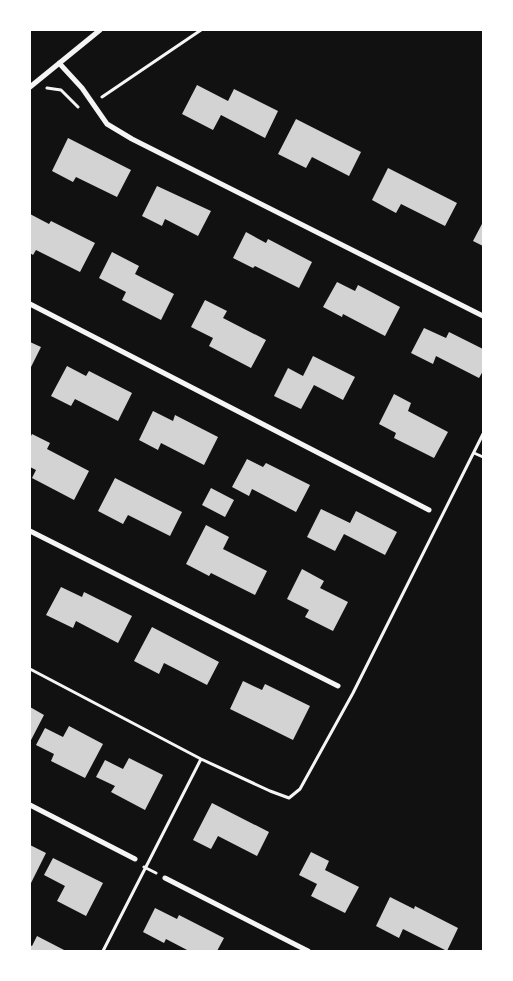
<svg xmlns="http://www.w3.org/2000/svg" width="513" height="981" font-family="Inter,sans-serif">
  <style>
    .building { fill: #d3d3d3 }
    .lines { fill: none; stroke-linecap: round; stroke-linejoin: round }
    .path { stroke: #f5f5f5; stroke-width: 3 }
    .minor { stroke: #f5f5f5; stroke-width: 5 }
  </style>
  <rect width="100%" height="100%" fill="#111"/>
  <path class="building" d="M197 85 228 101 234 89 278 111 265 138 221 115 213 130 182 114Z
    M296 119 361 152 349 176 312 157 306 168 278 154Z
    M68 138 131 170 117 197 76 177 73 182 52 171Z
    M388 168 457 203 445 226 401 204 396 213 372 200Z
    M157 186 211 211 198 236 165 219 162 226 142 216Z
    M30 214 49 224 51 221 95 243 80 272 36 250 33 255 30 253Z
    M483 222V246L473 241Z
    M246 232 266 243 268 239 312 262 299 288 255 266 253 268 233 258Z
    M112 252 139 266 135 274 174 294 161 320 122 300 126 292 99 278Z
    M337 282 355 291 358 285 400 307 385 336 343 314 342 317 323 307Z
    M205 300 227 311 223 318 266 340 251 368 209 346 213 338 191 327Z
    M424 328 446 338 449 332 483 349V371L479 378 436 356 433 364 411 353Z
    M30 342 41 347 30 369Z
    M313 356 355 377 343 400 314 385 301 409 274 396 288 368 303 376Z
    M67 366 86 376 89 371 132 393 118 421 75 399 71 406 51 396Z
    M394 394 411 403 408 411 448 432 434 458 394 438 396 433 379 424Z
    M153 411 173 421 175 415 218 437 204 465 161 443 158 450 139 440Z
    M32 434 50 443 47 449 89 471 74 500 32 478 36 470 30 467V438Z
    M247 459 263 467 266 463 310 485 296 512 252 489 249 496 232 487Z
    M115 478 182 512 170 536 128 515 123 524 98 511Z
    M211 488 234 500 225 517 202 505Z
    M321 509 350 523 356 511 397 532 385 555 344 534 335 551 307 537Z
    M206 525 229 537 223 549 267 571 255 595 211 573 209 576 186 564Z
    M302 569 324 581 320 588 348 602 333 631 305 617 309 610 287 599Z
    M61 587 82 597 84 592 132 616 118 643 76 621 73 628 46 615Z
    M152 627 219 662 207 685 164 663 159 674 134 661Z
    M243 681 262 690 265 684 310 706 293 740 230 709Z
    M30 707 44 715 30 742Z
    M69 726 103 744 85 778 51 761 54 754 36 745 45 728 63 737Z
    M129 758 163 775 145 810 111 792 115 786 96 777 105 760 123 769Z
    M212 803 269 832 257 856 218 836 211 849 193 840Z
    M30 845 46 853 30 885Z
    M311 852 329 861 325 870 359 887 345 913 311 896 317 884 299 875Z
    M53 858 103 883 86 916 57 901 65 886 44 875Z
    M390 897 414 909 415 906 458 928 447 951 403 929 399 938 376 926Z
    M155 908 177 919 179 915 224 938 217 951H189L166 939 164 943 143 932Z
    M37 936 66 951H30V945L32 946Z"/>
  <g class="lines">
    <path class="path" d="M47 88 61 90 78 107
      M102 97 201 30
      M474 453 483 457
      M30 669 201 759 270 791 289 798 300 789 353 693 483 434
      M144 867 156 873
      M103 951 201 759"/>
    <path class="minor" d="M59 63 82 88 107 124 132 139 483 316
      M30 87 100 30
      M30 304 429 510
      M30 531 338 686
      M30 805 135 859
      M165 878 308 951"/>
  </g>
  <rect width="513" height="981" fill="none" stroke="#ffffff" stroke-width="62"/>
</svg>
